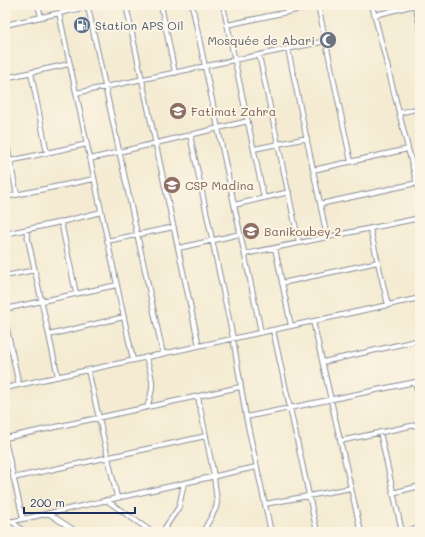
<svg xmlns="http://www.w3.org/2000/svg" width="425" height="537" font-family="Mali,sans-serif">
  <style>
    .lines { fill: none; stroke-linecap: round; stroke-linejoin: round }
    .minor-casing { stroke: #888d98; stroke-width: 6 }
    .minor { stroke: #fff; stroke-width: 4 }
    .labels { text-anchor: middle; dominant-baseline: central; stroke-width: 4; stroke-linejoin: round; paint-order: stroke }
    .service-label { font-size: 12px; fill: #4e5e75; stroke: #fcf5e5; text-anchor: start }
    .worship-label { font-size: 12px; fill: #5b616d; stroke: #fcf5e5; text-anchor: end }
    .education-label { font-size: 12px; fill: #785e54; stroke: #fcf5e5; text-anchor: start }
  </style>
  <rect width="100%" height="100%" fill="#fcf5e5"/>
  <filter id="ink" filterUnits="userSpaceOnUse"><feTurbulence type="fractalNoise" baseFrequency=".025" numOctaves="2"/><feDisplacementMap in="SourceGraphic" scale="8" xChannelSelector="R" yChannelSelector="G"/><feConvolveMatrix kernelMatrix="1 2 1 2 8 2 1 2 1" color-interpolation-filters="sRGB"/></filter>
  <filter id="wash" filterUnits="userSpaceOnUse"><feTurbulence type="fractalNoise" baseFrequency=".012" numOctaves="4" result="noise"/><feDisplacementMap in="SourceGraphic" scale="16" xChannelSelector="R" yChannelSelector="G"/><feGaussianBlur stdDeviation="0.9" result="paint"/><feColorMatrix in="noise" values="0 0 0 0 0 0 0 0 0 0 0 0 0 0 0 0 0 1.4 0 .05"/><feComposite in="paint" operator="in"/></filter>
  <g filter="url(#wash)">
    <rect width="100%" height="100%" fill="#f4ebd2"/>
  </g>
  <g filter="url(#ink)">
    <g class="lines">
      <defs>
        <path id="minor" d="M38 5 41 17
          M126 5 199 346
          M161 5 175 73
          M192 5 261 332
          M223 5 264 198
          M318 5 351 162
          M372 5 420 196
          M415 5 420 27
          M88 7 163 354
          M59 13 133 360
          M375 15 415 5
          M5 16 7 24
          M5 25 96 5
          M227 25 320 5
          M288 49 327 237
          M259 55 299 243
          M31 73 47 153
          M5 78 69 64
          M76 93 326 41
          M399 113 420 108
          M190 135 233 338 246 417 271 532
          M5 136 17 195
          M254 149 307 138
          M90 159 248 121
          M5 162 87 144
          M313 170 408 149
          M5 197 94 179
          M320 204 417 183
          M234 205 289 192
          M61 222 76 293
          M370 229 388 305
          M26 230 58 377
          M5 234 61 222 101 212
          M107 241 174 227
          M179 248 240 234
          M275 248 291 326
          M245 254 420 218
          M5 276 35 270
          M282 283 378 262
          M5 309 117 285
          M5 320 19 385
          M313 321 361 532
          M273 330 317 532
          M49 335 124 317
          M146 357C153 380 155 385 147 407
          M323 362 420 340
          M88 370 117 497
          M415 382 420 403
          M5 388 420 298
          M198 397 214 476 217 502 216 508 203 532
          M246 417 420 381
          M380 432 402 532
          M5 438 240 387
          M5 440 23 519
          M340 441 420 424
          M13 478 206 436
          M392 493 420 486
          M106 500 152 532
          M265 504 351 488
          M48 513 77 532
          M11 521 25 532
          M5 523 256 467
          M162 532 179 507 184 483
          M402 532 420 528"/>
      </defs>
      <use href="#minor" class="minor-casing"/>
      <use href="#minor" class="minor"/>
    </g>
  </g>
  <defs>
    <symbol id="fuel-disc" viewBox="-11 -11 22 22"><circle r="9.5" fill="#5c6f8a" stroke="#fcf5e5"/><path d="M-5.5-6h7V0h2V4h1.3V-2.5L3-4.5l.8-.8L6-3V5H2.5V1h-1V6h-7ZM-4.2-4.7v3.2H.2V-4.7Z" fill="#fff"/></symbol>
    <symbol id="mosque-disc" viewBox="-11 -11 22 22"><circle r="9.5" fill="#6b7280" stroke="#fcf5e5"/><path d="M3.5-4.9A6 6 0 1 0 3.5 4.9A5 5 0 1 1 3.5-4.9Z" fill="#fff"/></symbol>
    <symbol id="school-disc" viewBox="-11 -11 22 22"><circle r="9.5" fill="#8d6e63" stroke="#fcf5e5"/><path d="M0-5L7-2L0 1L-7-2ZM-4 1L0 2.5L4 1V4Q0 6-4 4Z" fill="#fff"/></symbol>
  </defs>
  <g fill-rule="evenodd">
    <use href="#fuel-disc" x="72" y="15" width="20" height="20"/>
    <use href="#mosque-disc" x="318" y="30" width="20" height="20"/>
    <use href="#school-disc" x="168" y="101" width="20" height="20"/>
    <use href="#school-disc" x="162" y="175" width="20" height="20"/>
    <use href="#school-disc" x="241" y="221" width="20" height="20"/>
  </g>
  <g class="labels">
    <g class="service-label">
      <text x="95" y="25">Station APS Oil</text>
    </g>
    <g class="worship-label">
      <text x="315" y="40">Mosquée de Abari</text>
    </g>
    <g class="education-label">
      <text x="191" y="111">Fatimat Zahra</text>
      <text x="185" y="185">CSP Madina</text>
      <text x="264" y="231">Banikoubey 2</text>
    </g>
  </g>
  <rect width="425" height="537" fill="none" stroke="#fcf5e5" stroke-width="20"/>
  <path d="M24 507v6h111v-6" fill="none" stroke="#1b2f5e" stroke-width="2"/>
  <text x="30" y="507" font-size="12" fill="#1b2f5e" stroke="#fcf5e5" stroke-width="3" paint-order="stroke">200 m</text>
</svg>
